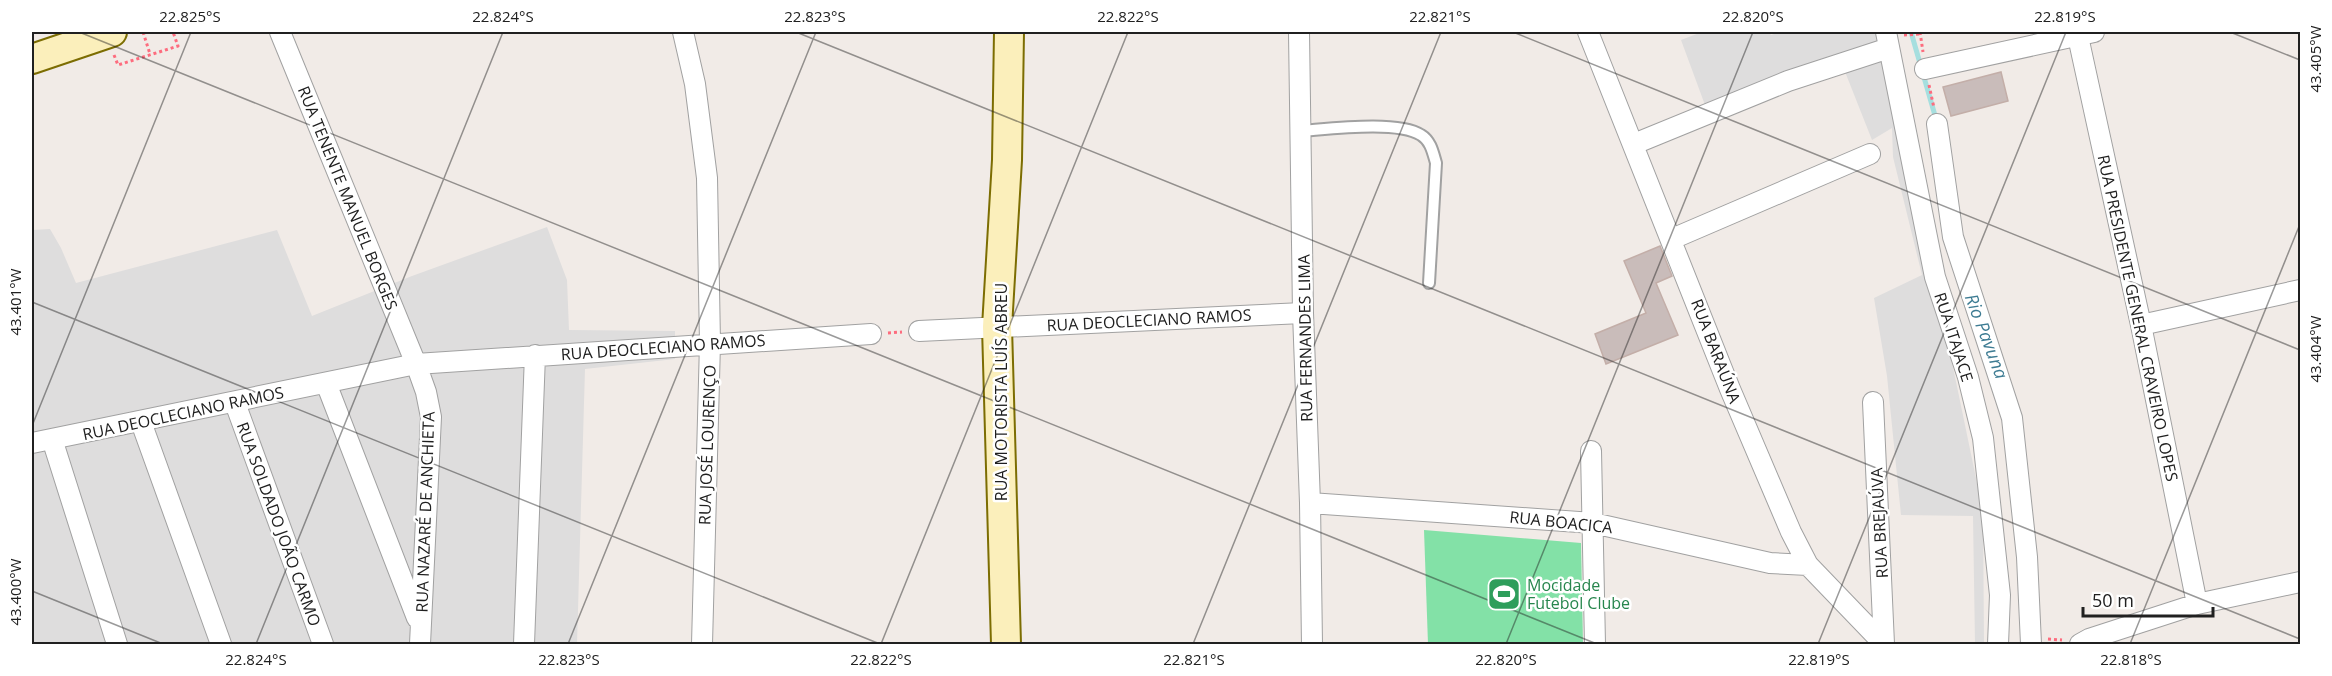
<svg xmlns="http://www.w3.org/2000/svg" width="2332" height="676" font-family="'Open Sans',sans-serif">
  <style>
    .residential { fill: #dedddd }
    .pitch { fill: #83e1a7 }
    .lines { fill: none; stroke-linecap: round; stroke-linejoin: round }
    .stream { stroke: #a6dfdf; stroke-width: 5 }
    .building { fill: #c9bcba; stroke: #c3aea8; stroke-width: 1.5 }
    .service-casing { stroke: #a1a1a1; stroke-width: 14 }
    .minor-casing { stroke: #a1a1a1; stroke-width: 22 }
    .secondary-casing { stroke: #7c6d02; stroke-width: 32 }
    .path { stroke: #fd6c7e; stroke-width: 3; stroke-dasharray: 3 3; stroke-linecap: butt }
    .service { stroke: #fff; stroke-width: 10 }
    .minor { stroke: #fff; stroke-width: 20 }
    .secondary { stroke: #fbefbb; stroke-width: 28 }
    .ticks { fill: none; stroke: #202020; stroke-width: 1.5; stroke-opacity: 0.45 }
    .labels { text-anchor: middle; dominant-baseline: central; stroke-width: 5; stroke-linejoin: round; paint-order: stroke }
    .street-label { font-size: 16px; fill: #202020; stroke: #fff }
    .leisure-label { font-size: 16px; fill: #27864d; stroke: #fff; text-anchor: start }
    .water-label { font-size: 18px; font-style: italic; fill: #3e7c93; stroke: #fff }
    .neatline { fill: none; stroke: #202020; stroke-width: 2 }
    .ticks-label { font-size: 15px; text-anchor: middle; fill: #202020 }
  </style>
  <rect width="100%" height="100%" fill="#f1ebe7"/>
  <path class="residential" d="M1702 32H1769L1771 35 1780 32H1881L1890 101 1954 372 1983 512 1984 644H1975L1973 516 1901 515 1887 376 1874 298 1922 275 1893 157 1892 128 1872 140 1838 54 1705 105 1681 40Z
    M547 227 567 280 569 330 675 331V359L585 369 577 644H32V230L50 229 61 248 76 283 277 230 312 316 412 276Z"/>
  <path class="pitch" d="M1424 530 1581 543 1583 644H1428Z"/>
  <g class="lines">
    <path class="stream" d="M1911 32 1936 119"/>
  </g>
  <path class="building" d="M2001 72 2008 101 1951 116 1943 87Z
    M1660 246 1672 276 1656 283 1678 335 1606 364 1595 334 1646 313 1624 261Z"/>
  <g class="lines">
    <defs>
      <path id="service" d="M1300 131C1329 129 1398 120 1421 135 1431 141 1433 153 1436 163L1429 283"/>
      <path id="minor" d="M280 32 416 364 426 392 431 417 420 644
        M683 32 695 84 707 178 710 343 702 644
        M1299 32 1303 313 1310 503 1312 644
        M1588 32 1730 389 1791 532 1808 565 1884 644
        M1886 32 1935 277 1968 377 1983 438 2000 595 1998 644
        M2077 32 2141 325 2197 604
        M1925 69 2094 32
        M1937 124 1953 237 2012 418 2027 557 2031 644
        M1634 144 1788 81 1889 48
        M1672 239 1870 154
        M2141 325 2300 290
        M919 331 1303 313
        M326 383 417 618
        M1873 402 1884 644
        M235 403 323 644
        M141 422 221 644
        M52 439 117 644
        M32 443 416 364 871 334
        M1591 451 1595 644
        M1310 503 1593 523 1770 563 1808 565
        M524 644 535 355
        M2080 644 2089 639 2197 604 2300 582"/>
      <path id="secondary" d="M32 59 112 32
        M1006 644 997 327 1007 160 1009 32"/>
    </defs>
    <use href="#service" class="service-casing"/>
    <use href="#minor" class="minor-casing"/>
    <use href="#secondary" class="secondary-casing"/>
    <path class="path" d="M143 32 150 54
      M1920 32 1923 52
      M1904 35 1921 34
      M114 55 118 65 178 46 173 32
      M1929 85 1934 108
      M888 333 902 332
      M2048 639 2062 640"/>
    <use href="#service" class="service"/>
    <use href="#minor" class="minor"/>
    <use href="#secondary" class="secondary"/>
  </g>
  <path class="ticks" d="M79 32 1597 644M796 32 2300 639M1513 32 2300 350M2230 32 2300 60M32 302 880 644M32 426 191 32M32 591 163 644M256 644 503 32M568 644 816 32M881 644 1128 32M1193 644 1441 32M1506 644 1753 32M1818 644 2066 32M2130 644 2300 224"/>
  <defs>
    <symbol id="stadium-square" viewBox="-11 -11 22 22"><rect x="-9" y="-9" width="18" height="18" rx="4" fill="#2e9e5b" stroke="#fff"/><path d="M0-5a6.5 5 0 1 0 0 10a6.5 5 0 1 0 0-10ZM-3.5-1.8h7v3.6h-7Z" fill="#fff"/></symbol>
  </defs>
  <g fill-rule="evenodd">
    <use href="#stadium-square" x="1485" y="575" width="38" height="38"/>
  </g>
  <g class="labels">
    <g class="street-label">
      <text transform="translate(348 198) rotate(68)">RUA TENENTE MANUEL BORGES</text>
      <text transform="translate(2138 318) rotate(78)">RUA PRESIDENTE GENERAL CRAVEIRO LOPES</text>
      <text transform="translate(1149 320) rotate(-3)">RUA DEOCLECIANO RAMOS</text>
      <text transform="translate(1954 337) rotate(72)">RUA ITAJACE</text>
      <text transform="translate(1305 338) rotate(-91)">RUA FERNANDES LIMA</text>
      <text transform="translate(663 347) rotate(-4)">RUA DEOCLECIANO RAMOS</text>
      <text transform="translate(1716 351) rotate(69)">RUA BARAÚNA</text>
      <text transform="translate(1001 392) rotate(-90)">RUA MOTORISTA LUÍS ABREU</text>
      <text transform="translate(183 413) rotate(-12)">RUA DEOCLECIANO RAMOS</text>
      <text transform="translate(707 445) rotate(-88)">RUA JOSÉ LOURENÇO</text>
      <text transform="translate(425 512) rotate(-88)">RUA NAZARÉ DE ANCHIETA</text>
      <text transform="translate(1561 522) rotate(6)">RUA BOACICA</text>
      <text transform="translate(1879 523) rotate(-93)">RUA BREJAÚVA</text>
      <text transform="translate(279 524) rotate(70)">RUA SOLDADO JOÃO CARMO</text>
    </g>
    <g class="leisure-label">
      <text x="1527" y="585">Mocidade<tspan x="1527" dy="18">Futebol Clube</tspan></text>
    </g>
    <g class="water-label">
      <text transform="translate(1987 336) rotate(69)">Rio Pavuna</text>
    </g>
  </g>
  <rect width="2332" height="676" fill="none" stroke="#ffffff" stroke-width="66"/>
  <path d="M2083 607v9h130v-9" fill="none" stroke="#202020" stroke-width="3"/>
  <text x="2092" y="607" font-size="18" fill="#202020" stroke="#ffffff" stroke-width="4.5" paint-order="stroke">50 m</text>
  <rect x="33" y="33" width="2266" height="610" class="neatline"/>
  <g class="ticks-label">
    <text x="190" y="22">22.825°S</text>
    <text x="503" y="22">22.824°S</text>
    <text x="815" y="22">22.823°S</text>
    <text x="1128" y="22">22.822°S</text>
    <text x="1440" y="22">22.821°S</text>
    <text x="1753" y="22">22.820°S</text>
    <text x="2065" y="22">22.819°S</text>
    <text transform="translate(2316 59) rotate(-90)" y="5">43.405°W</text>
    <text transform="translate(16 302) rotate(-90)" y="5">43.401°W</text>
    <text transform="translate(2316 349) rotate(-90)" y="5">43.404°W</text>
    <text transform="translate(16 592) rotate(-90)" y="5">43.400°W</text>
    <text x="256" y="665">22.824°S</text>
    <text x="569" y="665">22.823°S</text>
    <text x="881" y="665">22.822°S</text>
    <text x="1194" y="665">22.821°S</text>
    <text x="1506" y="665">22.820°S</text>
    <text x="1819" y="665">22.819°S</text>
    <text x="2131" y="665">22.818°S</text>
  </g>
</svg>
